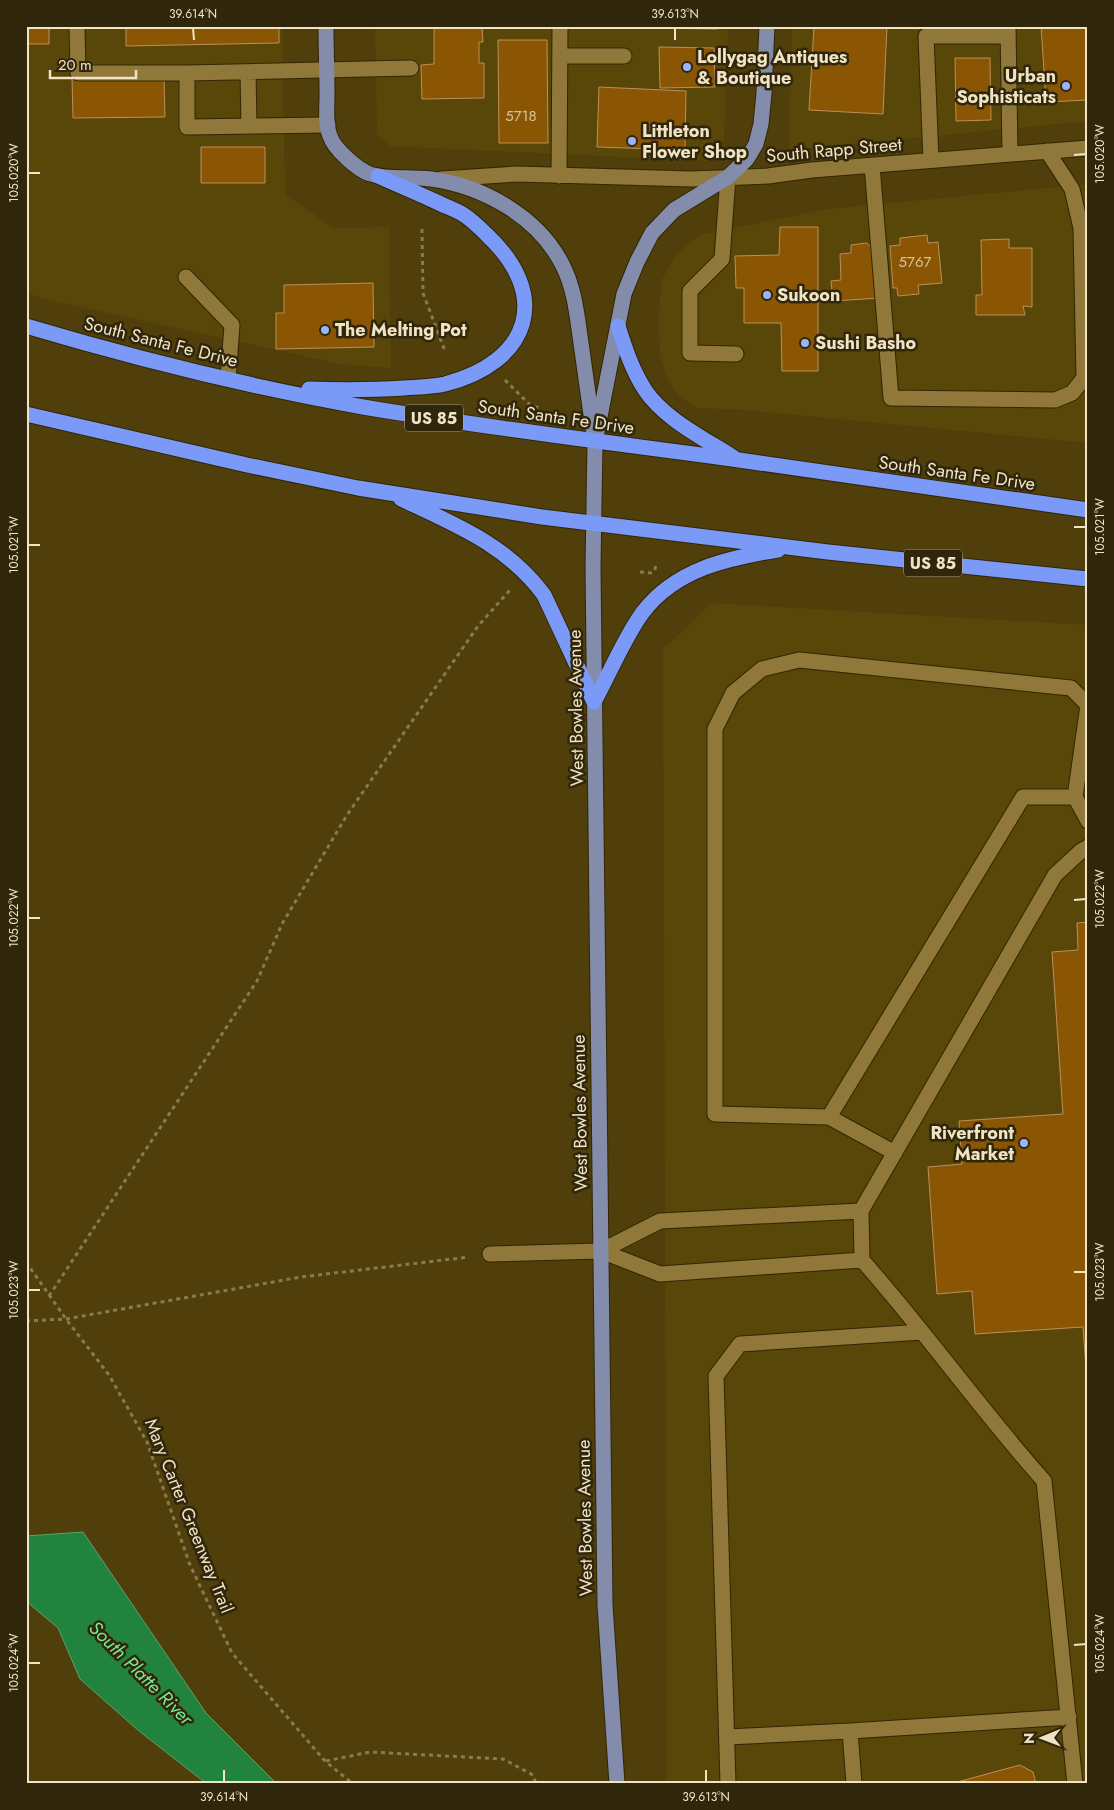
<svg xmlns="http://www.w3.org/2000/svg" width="1114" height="1810" font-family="Jost,sans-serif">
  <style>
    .built { fill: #594609 }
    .water { fill: #22833f; stroke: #60a067 }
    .building { fill: #8b5603; stroke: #bc8f5c }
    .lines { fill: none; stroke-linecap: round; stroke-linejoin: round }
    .minor-casing { stroke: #322603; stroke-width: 17 }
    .major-casing { stroke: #322603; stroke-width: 17 }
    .highway-casing { stroke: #322603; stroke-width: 17 }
    .path { stroke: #8a7a4e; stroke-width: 3; stroke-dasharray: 4 4; stroke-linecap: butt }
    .minor { stroke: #8f7839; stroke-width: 15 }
    .major { stroke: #838caa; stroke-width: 15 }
    .highway { stroke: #7b99f6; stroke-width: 15 }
    .ticks { fill: none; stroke: #f1e4c5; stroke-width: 2 }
    .poi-dot { fill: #9bb4fd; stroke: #30260c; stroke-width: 2 }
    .labels { text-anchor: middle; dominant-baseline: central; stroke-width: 5; stroke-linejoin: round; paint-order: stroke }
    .number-label { font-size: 15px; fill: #d8c094 }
    .shield { fill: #30260c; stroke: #b7ab8e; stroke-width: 1 }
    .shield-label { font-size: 16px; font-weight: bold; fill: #f1e4c5 }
    .poi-label { font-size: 18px; font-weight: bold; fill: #f1e4c5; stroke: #30260c; text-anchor: start }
    .street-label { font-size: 18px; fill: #f1e4c5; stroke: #30260c }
    .water-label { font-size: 19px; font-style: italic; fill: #75ea8f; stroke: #30260c }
    .neatline { fill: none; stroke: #f1e4c5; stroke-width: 2 }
    .ticks-label { font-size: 12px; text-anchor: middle; fill: #f1e4c5 }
  </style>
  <rect width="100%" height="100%" fill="#503f0b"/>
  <path class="built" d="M26 26H282L285 194 333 228 389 227 391 368 340 364 58 302 26 293Z
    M375 26H728L724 140 706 161 390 146 377 134Z
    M792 26H1088V121L789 150Z
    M1088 184V443L745 410 697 408 680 397 669 382 660 356 659 320 661 281 676 255 690 241 703 234 829 209Z
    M712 603 1088 625V1784H667L663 649Z"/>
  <path class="water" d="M83 1532 206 1713 277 1784H207L139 1731 80 1679 58 1628 26 1601V1536Z"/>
  <path class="building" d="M26 26H49V44H26Z
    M126 26H279V43L126 46Z
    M434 26H482L483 42H479V63H484V98L422 99 421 65 434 64Z
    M656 26H717V29L656 28Z
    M814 26H887L883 114 809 110Z
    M1041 26H1088V100L1046 102Z
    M498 40H547L548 143H499Z
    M659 47 714 48 715 87 660 88Z
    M955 58H990L991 120 956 121Z
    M164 77 165 117 73 118 72 78Z
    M599 87 686 91 685 150 597 147Z
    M201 147H265V183H201Z
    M780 227H818V371H782L781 323H744V288H736L735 256 779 255Z
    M927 235 928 243 938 242 942 283 918 285 919 294 898 296 897 288H893L890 246 900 245V238Z
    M1009 239V248H1032V307L1023 306 1025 315H976V295H982L981 240Z
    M866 243 876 250 880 298 833 301 831 281 841 280 840 254 851 253V245Z
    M373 283 374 347 276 349V313H284V285Z
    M1088 922V1396L1083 1327 975 1334 972 1291 937 1294 928 1167 962 1164 959 1121 1063 1114 1052 952 1078 950 1077 923Z
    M1020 1765 1033 1772 1036 1784H950Z"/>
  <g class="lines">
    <defs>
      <path id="minor" d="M77 26 78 73H187
        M1008 26 1010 154
        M560 56H624
        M248 72 249 126
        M328 125 187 127V73L411 68
        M931 160 926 36H1008
        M872 165 891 398 1055 400 1072 393 1084 378 1081 228 1072 189 1047 151
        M559 176 560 26
        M728 177 722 259 690 291V353L736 354
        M441 179 517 174 691 179 768 176 812 170 1088 148
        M186 277 232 325 228 379
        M1075 797H1023L829 1117 715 1114V729L733 693 762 669 799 660 1071 688 1088 705 1075 797 1088 821
        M829 1117 895 1153
        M601 1251 660 1221 861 1211
        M490 1254 601 1251 660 1274 862 1260
        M727 1737 850 1731
        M728 1784 716 1376 740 1344 922 1332
        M854 1784 850 1731 1069 1717
        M1075 1784 1044 1481C980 1409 925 1331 862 1260L861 1211 1055 875 1081 851 1088 847"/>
      <path id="major" d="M326 26C326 49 327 72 327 95 327 107 325 124 330 136 334 149 358 170 370 174 389 180 411 176 431 179 483 186 539 217 563 266 575 290 577 316 581 343 585 372 589 400 593 429
        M617 1784 605 1605 593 567 595 442 624 294 637 262 652 233 674 210 728 177 747 159 756 144 761 124 764 93 767 26"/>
      <path id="highway" d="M26 326C137 359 250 387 363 407 488 428 614 443 739 460 855 476 971 494 1088 510
        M618 326C625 348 632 370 645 390 664 419 705 439 733 457
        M309 389C341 390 372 390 404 388 418 387 432 387 445 384 530 362 552 296 487 235 480 228 472 220 464 215 458 211 450 208 443 205 422 195 400 186 378 176
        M26 414 247 465 358 488 542 517 828 552 1088 579
        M401 499C456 525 507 545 544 595L594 702
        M594 702C609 675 625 636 643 612 676 569 728 558 778 550"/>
    </defs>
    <use href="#minor" class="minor-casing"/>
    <use href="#major" class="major-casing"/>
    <use href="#highway" class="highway-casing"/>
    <path class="path" d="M422 229 423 293 445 351
      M505 380 530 405 540 408
      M655 570 656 562
      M640 572 652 573
      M26 1262 66 1319 109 1375 147 1442 190 1565 232 1653 325 1761 353 1784
      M49 1296 257 981 282 924 347 815 478 626 510 590
      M26 1321 66 1319 301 1277 469 1257
      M326 1761 370 1752 503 1759 533 1775 536 1784"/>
    <use href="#minor" class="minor"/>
    <use href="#major" class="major"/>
    <use href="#highway" class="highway"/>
  </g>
  <path class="ticks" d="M193 28 194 40M675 28V40M1074 155 1086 154M28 173H40M1074 527H1086M28 545H40M1074 900 1086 899M28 918H40M1074 1272H1086M28 1290H40M1074 1645 1086 1644M28 1663H40M224 1770V1782M706 1770V1782"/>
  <g class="poi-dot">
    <circle cx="687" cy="67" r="5"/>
    <circle cx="1066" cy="86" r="5"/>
    <circle cx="632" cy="141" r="5"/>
    <circle cx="767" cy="295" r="5"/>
    <circle cx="325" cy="330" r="5"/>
    <circle cx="805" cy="343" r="5"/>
    <circle cx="1024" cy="1143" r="5"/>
  </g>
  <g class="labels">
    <g class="number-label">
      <text x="521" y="116">5718</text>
      <text x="915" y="262">5767</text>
    </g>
    <g class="shield">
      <rect x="405" y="404.5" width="58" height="27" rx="4"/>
      <rect x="904" y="549.5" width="58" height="27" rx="4"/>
    </g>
    <g class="shield-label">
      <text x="434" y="418">US 85</text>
      <text x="933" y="563">US 85</text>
    </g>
    <g class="poi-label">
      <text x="697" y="57">Lollygag Antiques<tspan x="697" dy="21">&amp; Boutique</tspan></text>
      <text x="1056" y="76" text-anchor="end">Urban<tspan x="1056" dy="21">Sophisticats</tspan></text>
      <text x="642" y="131">Littleton<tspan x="642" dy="21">Flower Shop</tspan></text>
      <text x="777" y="295">Sukoon</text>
      <text x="335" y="330">The Melting Pot</text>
      <text x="815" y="343">Sushi Basho</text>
      <text x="1014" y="1133" text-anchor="end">Riverfront<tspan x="1014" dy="21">Market</tspan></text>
    </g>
    <g class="street-label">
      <text transform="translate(834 150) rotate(-5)">South Rapp Street</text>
      <text transform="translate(161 342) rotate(14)">South Santa Fe Drive</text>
      <text transform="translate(556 417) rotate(8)">South Santa Fe Drive</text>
      <text transform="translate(957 473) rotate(8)">South Santa Fe Drive</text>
      <text transform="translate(576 708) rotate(-91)">West Bowles Avenue</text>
      <text transform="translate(580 1113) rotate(-91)">West Bowles Avenue</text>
      <text transform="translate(189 1516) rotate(68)">Mary Carter Greenway Trail</text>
      <text transform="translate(585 1518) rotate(-91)">West Bowles Avenue</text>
    </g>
    <g class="water-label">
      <text transform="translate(141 1673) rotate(45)">South Platte River</text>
    </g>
  </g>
  <rect width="1114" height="1810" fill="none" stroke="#30260c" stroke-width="55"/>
  <g transform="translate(1042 1738) rotate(269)" stroke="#30260c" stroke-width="4" paint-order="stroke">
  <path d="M0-4L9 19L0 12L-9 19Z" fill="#f1e4c5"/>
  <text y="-8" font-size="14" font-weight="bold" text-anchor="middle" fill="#f1e4c5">N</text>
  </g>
  <path d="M50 70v8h86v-8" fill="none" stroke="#f1e4c5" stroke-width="2.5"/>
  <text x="58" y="70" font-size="15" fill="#f1e4c5" stroke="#30260c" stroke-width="4" paint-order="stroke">20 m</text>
  <rect x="28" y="28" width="1058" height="1754" class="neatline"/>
  <g class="ticks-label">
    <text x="193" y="18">39.614°N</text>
    <text x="675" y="18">39.613°N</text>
    <text transform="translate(1100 154) rotate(-90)" y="4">105.020°W</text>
    <text transform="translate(14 173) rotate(-90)" y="4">105.020°W</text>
    <text transform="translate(1100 527) rotate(-90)" y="4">105.021°W</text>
    <text transform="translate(14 545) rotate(-90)" y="4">105.021°W</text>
    <text transform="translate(1100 899) rotate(-90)" y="4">105.022°W</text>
    <text transform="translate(14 918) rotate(-90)" y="4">105.022°W</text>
    <text transform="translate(1100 1272) rotate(-90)" y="4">105.023°W</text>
    <text transform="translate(14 1290) rotate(-90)" y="4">105.023°W</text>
    <text transform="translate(1100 1644) rotate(-90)" y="4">105.024°W</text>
    <text transform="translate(14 1663) rotate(-90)" y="4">105.024°W</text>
    <text x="224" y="1801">39.614°N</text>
    <text x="706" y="1801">39.613°N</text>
  </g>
</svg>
